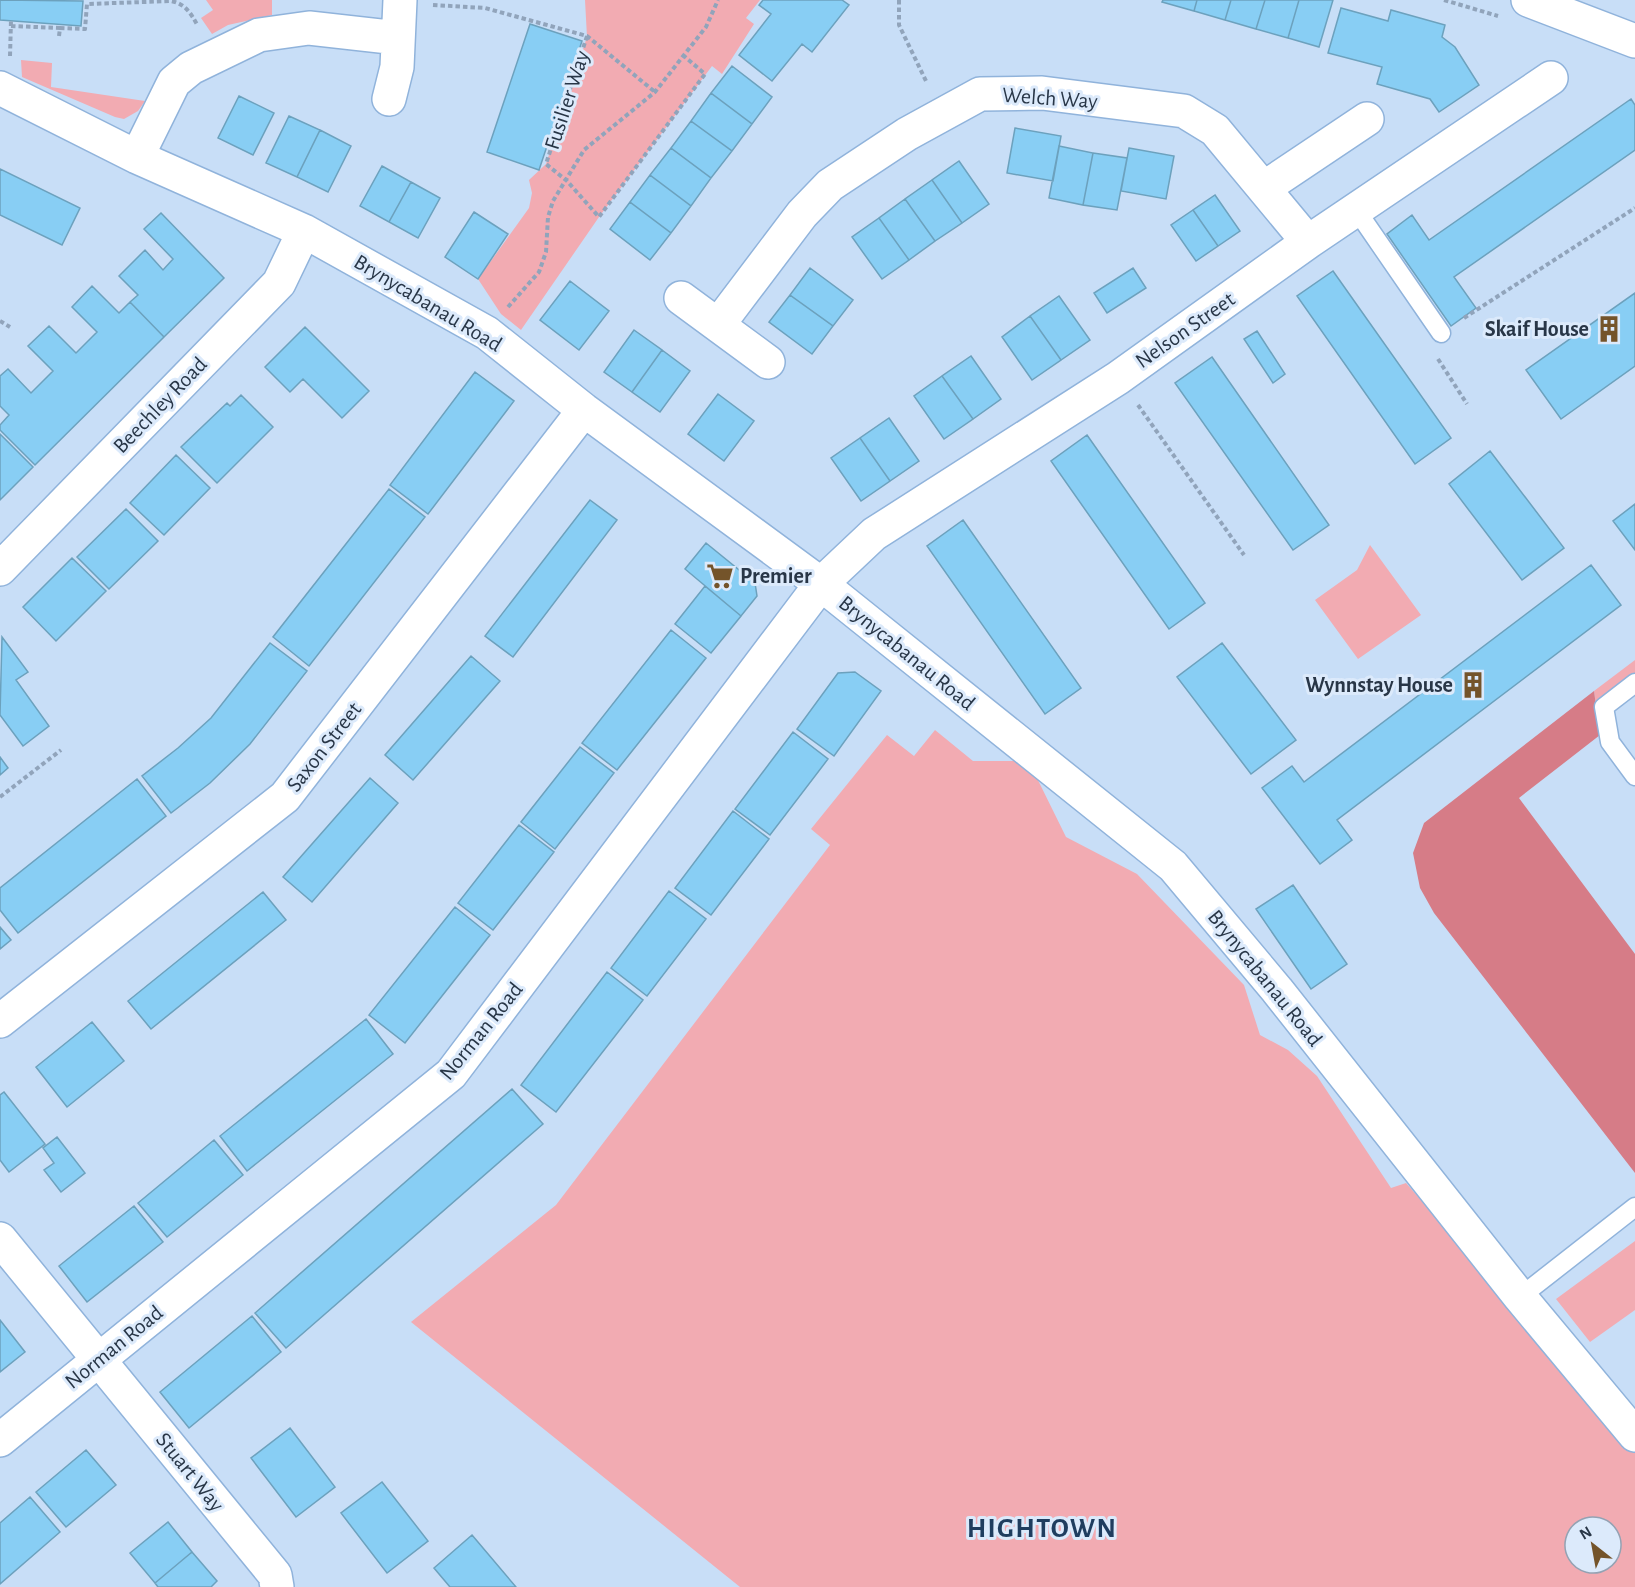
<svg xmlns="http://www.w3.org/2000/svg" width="1635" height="1587" font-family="'Alegreya Sans',sans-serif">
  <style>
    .green { fill: #f2abb2; fill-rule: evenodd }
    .forest { fill: #d67c87 }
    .building { fill: #88cef4; stroke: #6ca1bd; stroke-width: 1.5 }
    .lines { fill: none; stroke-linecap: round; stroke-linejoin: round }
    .lane-casing { stroke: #90b3db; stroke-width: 21 }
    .street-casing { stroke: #90b3db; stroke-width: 36 }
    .primary-casing { stroke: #90b3db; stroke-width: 36 }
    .path { stroke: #91a4bb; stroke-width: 4; stroke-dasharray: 4.5 3; stroke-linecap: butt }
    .lane { stroke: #fff; stroke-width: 18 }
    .street { stroke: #fff; stroke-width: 33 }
    .primary { stroke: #fff; stroke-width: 33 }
    .labels { text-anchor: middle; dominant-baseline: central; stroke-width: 6; stroke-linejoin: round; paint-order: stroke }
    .street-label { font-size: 22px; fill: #283647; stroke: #dceafb }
    .poi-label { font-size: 22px; font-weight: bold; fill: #283647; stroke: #dceafb; text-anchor: end }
    .district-label { font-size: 28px; font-weight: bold; letter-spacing: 1.5px; fill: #1f3d5f; stroke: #dceafb }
  </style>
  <rect width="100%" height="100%" fill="#c8def7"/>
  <path class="green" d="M206 0H272V15L228 25 212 34 201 18 213 10Z
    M585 0H760L746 18 754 24 722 74 712 66 599 217 521 330 501 314 478 279 529 208 532 193 529 180 546 164 587 37Z
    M21 60 52 63 51 87 145 101 138 111 124 119 115 117 22 77Z
    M1370 545 1421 615 1358 659 1315 600 1357 570Z
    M1635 660V676L1596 705 1594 691Z
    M935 730 973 761H1016L1032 768 1066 837 1137 874 1244 985 1260 1035 1288 1050 1317 1076 1391 1188 1406 1183 1635 1443V1587H740L411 1322 556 1205 830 845 811 829 887 735 914 756ZM1575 1527H1611V1563H1575Z
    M1635 1241V1310L1590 1342 1556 1299Z"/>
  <path class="forest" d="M1594 691 1600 735 1519 798 1635 954V1173L1434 913 1420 888 1413 853 1424 823Z"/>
  <path class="building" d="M0 0 83 1 81 26 0 20Z
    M763 0H842L849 5 812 52 802 44 772 81 739 55 771 14 759 5Z
    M1163 0H1197L1194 11 1162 2Z
    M1197 0H1231L1225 20 1194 11Z
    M1231 0H1265L1256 29 1225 20Z
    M1265 0H1299L1288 38 1256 29Z
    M1299 0H1333L1319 47 1288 38Z
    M1341 8 1388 21 1391 10 1445 25 1442 37 1455 47 1479 85 1439 112 1430 99 1377 84 1382 67 1328 53Z
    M530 24 582 41 539 170 487 152Z
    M732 66 772 97 752 124 711 93Z
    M711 93 752 124 732 151 691 121Z
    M239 96 274 113 253 155 218 138Z
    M1631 99 1635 105V150L1454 277 1476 308 1451 326 1387 234 1412 215 1429 240Z
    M289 116 320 130 297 177 266 163Z
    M691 121 732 151 711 178 671 148Z
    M1015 128 1061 136 1053 181 1007 173Z
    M320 130 351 146 328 192 297 177Z
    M1059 146 1093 153 1083 205 1049 198Z
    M671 148 711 178 691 206 650 175Z
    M1129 148 1174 156 1166 199 1121 191Z
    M1093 153 1127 158 1117 210 1083 205Z
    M959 161 989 204 962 223 932 180Z
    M382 166 411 182 389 222 360 206Z
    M0 169 80 208 62 245 0 215Z
    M650 175 691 206 671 233 630 202Z
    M932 180 962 223 935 241 905 199Z
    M411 182 440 198 418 238 389 222Z
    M1215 195 1240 231 1218 246 1193 210Z
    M905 199 935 241 909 260 879 218Z
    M630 202 671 233 650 260 610 229Z
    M1193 210 1218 246 1196 261 1171 225Z
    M474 212 508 234 478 279 445 257Z
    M161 213 224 278 164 337 130 302 138 295 119 276 145 250 163 270 173 259 144 229Z
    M879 218 909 260 882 279 852 237Z
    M810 268 853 300 833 326 790 295Z
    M1133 268 1146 288 1107 313 1094 293Z
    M1333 271 1451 438 1415 464 1297 296Z
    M570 281 609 311 579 350 540 320Z
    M92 286 119 313 130 302 164 337 35 465 0 430V425L9 415 0 406V376L8 369 31 393 53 371 28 346 49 326 76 353 97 332 72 307Z
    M1635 293V366L1561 419 1526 370Z
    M790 295 833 326 812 354 769 322Z
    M1059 296 1090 340 1061 360 1030 316Z
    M1030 316 1061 360 1032 380 1002 337Z
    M305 327 369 391 342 418 303 379 290 392 265 367Z
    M634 330 662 350 632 392 604 372Z
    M1257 331 1285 374 1273 383 1244 339Z
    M662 350 690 371 660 412 632 392Z
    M971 356 1001 399 973 419 942 376Z
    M1212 357 1329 525 1293 550 1175 383Z
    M475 372 514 401 428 514 390 485Z
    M942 376 973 419 944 439 914 396Z
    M718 394 754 421 724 461 688 434Z
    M241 395 273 427 217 483 181 447 227 403 230 406Z
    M889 418 919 461 890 481 860 438Z
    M0 434 33 467 0 500Z
    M1087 435 1205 603 1169 629 1051 461Z
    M860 438 890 481 861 501 831 458Z
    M1490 451 1564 548 1522 580 1449 484Z
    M176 455 210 488 164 535 130 503Z
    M389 489 425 517 309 666 273 637Z
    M590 500 617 520 513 657 485 636Z
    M1635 504V550L1613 521Z
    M126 509 158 541 109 589 77 557Z
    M963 520 1081 688 1045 714 927 546Z
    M706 543 755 583 757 596 741 616 685 569Z
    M72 558 106 591 56 641 23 607Z
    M1591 565 1621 605 1337 820 1352 840 1320 864 1262 788 1292 766 1304 782Z
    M705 586 741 616 711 653 675 624Z
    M671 630 706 658 617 770 582 743Z
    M2 637 28 672 16 680 49 726 23 746 0 715Z
    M270 643 307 671 250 744 210 783 171 813 142 776 178 748 211 718Z
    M1222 643 1296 740 1251 774 1177 677Z
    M471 656 500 681 413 780 385 755Z
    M855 672 881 691 834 756 797 729 838 673Z
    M793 732 828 759 770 835 735 809Z
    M580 747 614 773 555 849 521 822Z
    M0 757 8 768 0 775Z
    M370 778 398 803 312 902 283 877Z
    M137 779 166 816 18 933 0 910V888Z
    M733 811 769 839 711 915 675 888Z
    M519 825 554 852 493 930 458 903Z
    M1293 885 1347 964 1311 989 1256 909Z
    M669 891 706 919 647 996 611 968Z
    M263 892 286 920 151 1029 128 1001Z
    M455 907 490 935 405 1043 369 1015Z
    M0 927 11 940 0 949Z
    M607 972 643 1000 556 1112 521 1085Z
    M366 1019 393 1054 247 1171 220 1136Z
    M92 1022 124 1061 67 1107 36 1067Z
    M512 1089 543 1124 286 1348 255 1313Z
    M4 1092 45 1144 9 1172 0 1160V1095Z
    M57 1137 85 1173 61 1192 44 1170 54 1163 43 1148Z
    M214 1140 243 1175 167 1237 138 1203Z
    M134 1206 163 1242 87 1302 59 1266Z
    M252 1316 281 1352 189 1428 160 1392Z
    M0 1320 25 1352 0 1372Z
    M290 1428 335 1487 296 1517 251 1458Z
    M86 1450 116 1485 66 1527 36 1492Z
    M382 1482 428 1541 387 1573 341 1513Z
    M30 1497 60 1532 0 1584V1523Z
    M168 1522 192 1552 155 1583 130 1553Z
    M472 1535 516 1587H450L434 1568Z
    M192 1552 217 1581 211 1587H158L155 1583Z"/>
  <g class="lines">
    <defs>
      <path id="lane" d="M1357 211 1441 333
        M1635 683 1604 707 1610 742 1635 776
        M1520 1297 1635 1207"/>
      <path id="street" d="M0 88 137 157 304 231 487 333 584 410 821 584 1173 866 1277 990 1520 1297 1635 1435
        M389 99 397 67 400 0
        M137 157 174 82 191 68 259 35 309 28 398 38
        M1264 188 1367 119
        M681 298 768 362
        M718 325 802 214 830 185 907 134 980 94 1042 93 1184 111 1215 130 1308 242
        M0 569 279 283 304 231
        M0 1021 285 797 584 410
        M0 1239 275 1575 277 1587
        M0 1440 451 1074 821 584 874 534 1118 378 1308 242 1551 78"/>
      <path id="primary" d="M1528 0 1635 41"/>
    </defs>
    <use href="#lane" class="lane-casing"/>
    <use href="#street" class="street-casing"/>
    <use href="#primary" class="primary-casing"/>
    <path class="path" d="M899 0V25L927 83
      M1444 0 1498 16
      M433 5 485 8 587 36 655 92
      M11 26 60 28 59 36
      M60 28 85 29 87 4 171 1C186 4 191 14 198 26
      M587 36 546 164 567 181 599 217 705 74 684 56
      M10 56 11 20
      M508 307 539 272 546 252 548 217 553 201 584 150 655 92 706 27 718 0
      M1464 318 1635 208
      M0 321 10 327
      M1438 359 1467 404
      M1138 405 1244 555
      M0 797 61 750"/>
    <use href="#lane" class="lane"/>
    <use href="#street" class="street"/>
    <use href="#primary" class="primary"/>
  </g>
  <defs>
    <symbol id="building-bare" viewBox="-9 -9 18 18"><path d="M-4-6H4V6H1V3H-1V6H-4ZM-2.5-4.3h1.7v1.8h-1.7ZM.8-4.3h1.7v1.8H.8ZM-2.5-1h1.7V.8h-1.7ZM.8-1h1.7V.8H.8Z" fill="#74542a" stroke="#dceafb" stroke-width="2.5" paint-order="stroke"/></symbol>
    <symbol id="supermarket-bare" viewBox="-9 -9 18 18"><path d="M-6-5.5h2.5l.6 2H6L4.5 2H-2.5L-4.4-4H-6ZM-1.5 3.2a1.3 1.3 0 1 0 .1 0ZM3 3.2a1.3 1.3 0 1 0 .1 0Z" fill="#74542a" stroke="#dceafb" stroke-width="2.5" paint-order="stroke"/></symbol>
  </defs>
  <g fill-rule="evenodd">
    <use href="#building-bare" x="1590" y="310" width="38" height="38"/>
    <use href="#supermarket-bare" x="701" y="557" width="38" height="38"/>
    <use href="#building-bare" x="1454" y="666" width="38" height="38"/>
  </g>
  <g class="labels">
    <g class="street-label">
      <text transform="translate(1050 98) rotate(4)">Welch Way</text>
      <text transform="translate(567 100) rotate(-72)">Fusilier Way</text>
      <text transform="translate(428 303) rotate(31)">Brynycabanau Road</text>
      <text transform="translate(1185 330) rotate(-35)">Nelson Street</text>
      <text transform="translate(160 405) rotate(-46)">Beechley Road</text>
      <text transform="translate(907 653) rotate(39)">Brynycabanau Road</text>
      <text transform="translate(324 747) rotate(-52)">Saxon Street</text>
      <text transform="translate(1265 978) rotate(51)">Brynycabanau Road</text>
      <text transform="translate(481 1031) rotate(-51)">Norman Road</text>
      <text transform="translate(114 1347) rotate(-39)">Norman Road</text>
      <text transform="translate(190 1472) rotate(51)">Stuart Way</text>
    </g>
    <g class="poi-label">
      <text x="1589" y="329">Skaif House</text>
      <text x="740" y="576" text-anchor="start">Premier</text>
      <text x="1453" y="685">Wynnstay House</text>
    </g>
    <g class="district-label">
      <text x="1042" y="1529">HIGHTOWN</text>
    </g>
  </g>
  <g transform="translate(1593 1545) rotate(329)"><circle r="28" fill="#dceafb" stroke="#94a2b3" stroke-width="1.5"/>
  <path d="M0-4.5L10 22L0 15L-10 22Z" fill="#74542a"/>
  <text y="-9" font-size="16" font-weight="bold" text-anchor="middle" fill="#283647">N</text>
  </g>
</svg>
